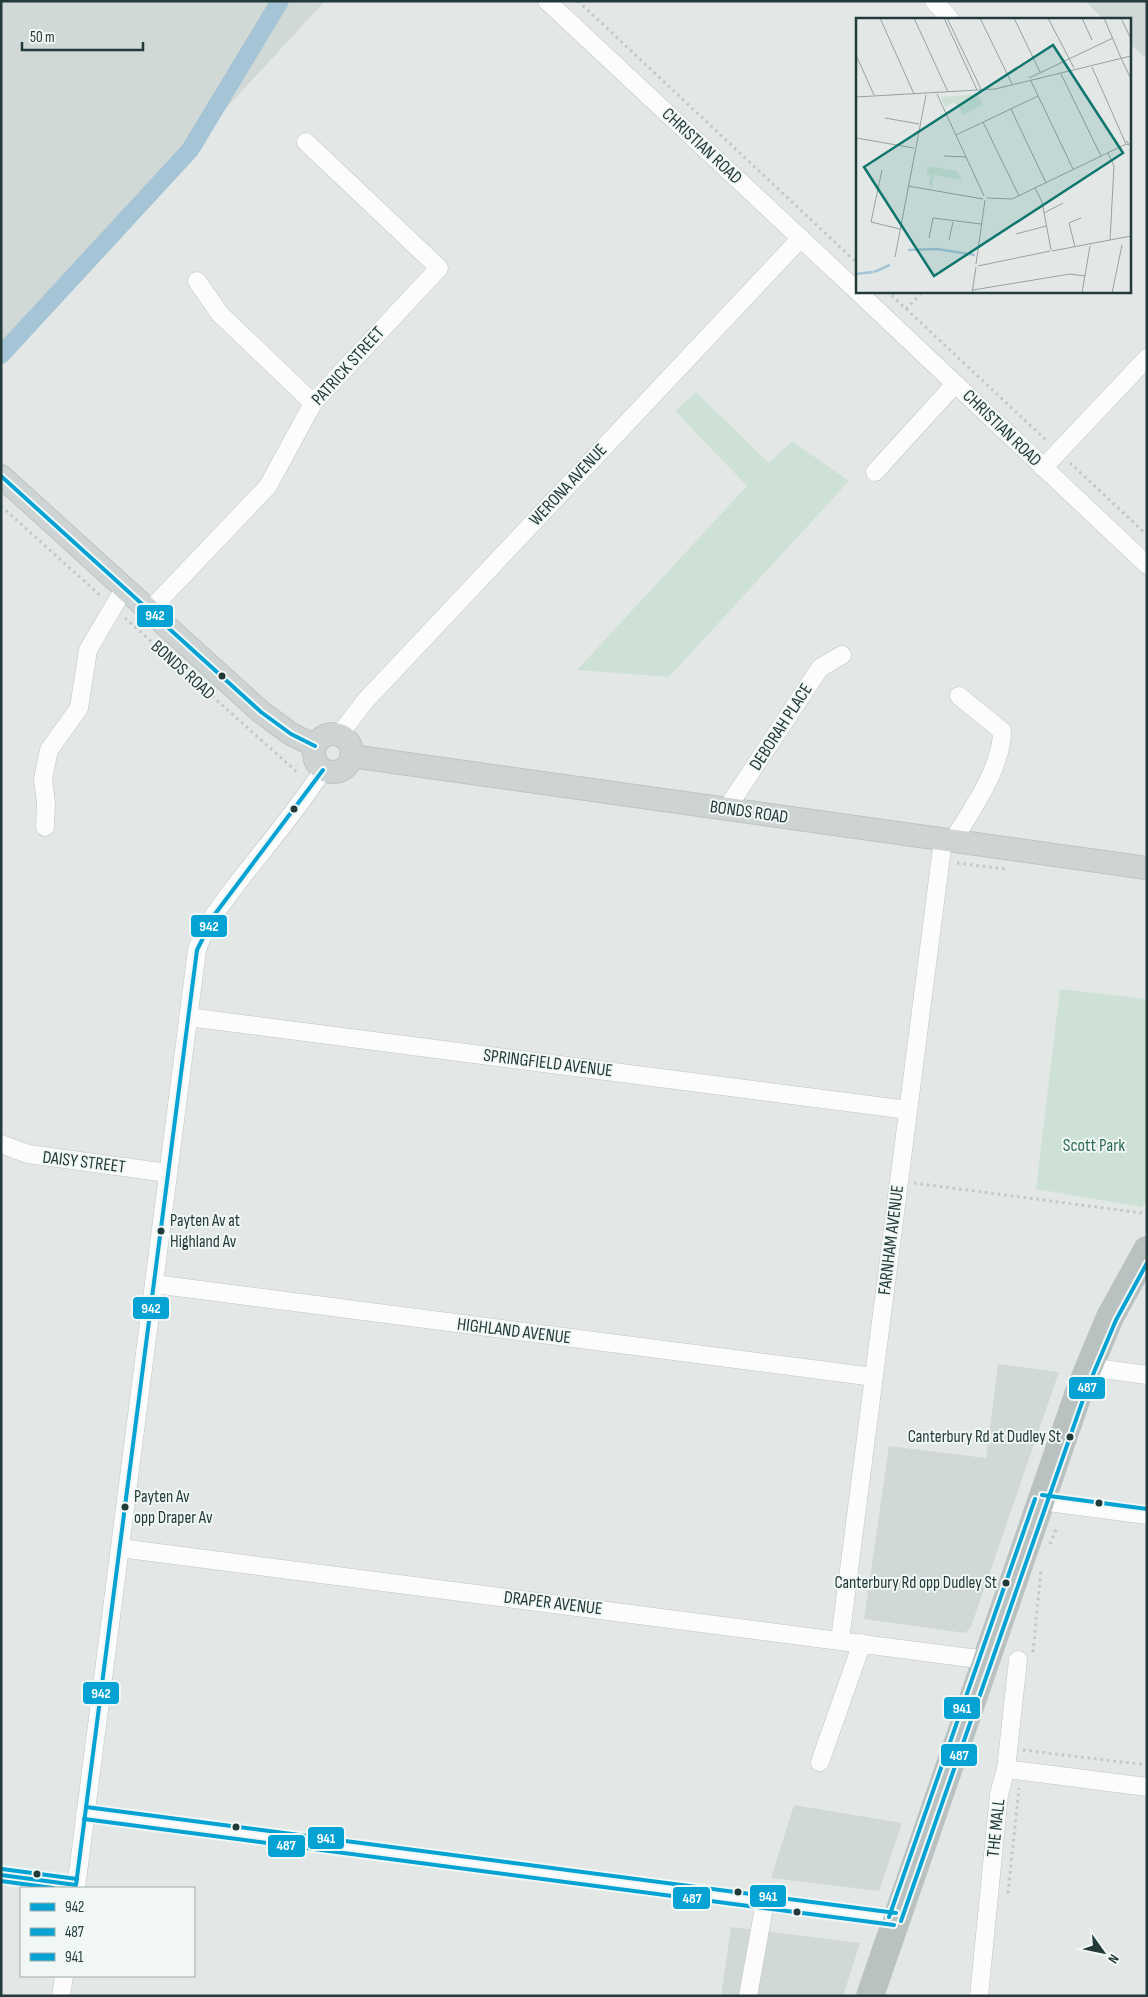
<svg xmlns="http://www.w3.org/2000/svg" width="1148" height="1997" font-family="'Sofia Sans Condensed',sans-serif">
  <style>
    .built { fill: #d1d9d7 }
    .green { fill: #cde1d7 }
    .lines { fill: none; stroke-linecap: round; stroke-linejoin: round }
    .canal { stroke: #a5c4d5; stroke-width: 18 }
    .minor-casing { stroke: #c0c5c4; stroke-width: 19 }
    .major-casing { stroke: #bcc4c3; stroke-width: 24 }
    .highway-casing { stroke: #bcc4c3; stroke-width: 28 }
    .path { stroke: #c0c8c8; stroke-width: 3; stroke-dasharray: 2.5 4; stroke-linecap: butt }
    .minor { stroke: #fbfcfb; stroke-width: 18 }
    .major { stroke: #ced4d4; stroke-width: 22 }
    .highway { stroke: #bac1c1; stroke-width: 26 }
    .bus-1-casing { stroke: #f1f7f5; stroke-width: 8 }
    .bus-2-casing { stroke: #f1f7f5; stroke-width: 8 }
    .bus-3-casing { stroke: #f1f7f5; stroke-width: 8 }
    .bus-1 { stroke: #05a3d4; stroke-width: 4 }
    .bus-2 { stroke: #05a3d4; stroke-width: 4 }
    .bus-3 { stroke: #05a3d4; stroke-width: 4 }
    .bus-dot { fill: #223a39; stroke: #f1f7f5; stroke-width: 2 }
    .labels { text-anchor: middle; dominant-baseline: central; stroke-width: 4; stroke-linejoin: round; paint-order: stroke }
    .bus-label { font-size: 17px; fill: #223a39; stroke: #f1f7f5; text-anchor: start }
    .street-label { font-size: 18px; fill: #223a39; stroke: #f1f7f5 }
    .park-label { font-size: 18px; fill: #2f6e55; stroke: #f1f7f5 }
    .inset-river { fill: none; stroke: #a5c4d5; stroke-width: 2.5 }
    .inset-road { fill: none; stroke: #96a2a1; stroke-width: 1 }
    .view { fill: #0f766e; fill-opacity: 0.15; stroke: #0f766e; stroke-width: 2.5 }
    .inset-edge { fill: none; stroke: #223a39; stroke-width: 2.5 }
    .line-badge { stroke: #f1f7f5; stroke-width: 2 }
    .badge-label { font-size: 14px; text-anchor: middle; font-weight: bold; fill: #fff }
  </style>
  <rect width="100%" height="100%" fill="#e3e8e7"/>
  <path class="built" d="M1 1H325L1 352Z
    M1085 1H1147V59L1129 43V19H1103Z
    M998 1364 1059 1372 971 1627 965 1633 864 1619 889 1446 986 1458Z
    M794 1805 902 1823 879 1891 771 1878Z
    M731 1927 860 1943 843 1996H721Z"/>
  <path class="green" d="M696 392 769 463 792 441 849 481 669 677 577 670 747 486 675 411Z
    M1060 989 1147 999V1199L1142 1207 1036 1189Z"/>
  <g class="lines">
    <path class="canal" d="M1 355 190 150 280 1"/>
    <defs>
      <path id="minor" d="M547 1 857 291
        M934 1 950 19
        M197 281 220 314 313 403
        M857 291 1147 565
        M1043 468 1147 358
        M875 472 955 384
        M150 610 268 486 313 403 439 268 306 142
        M339 735 366 700 801 238
        M727 808 820 668 842 655
        M45 827 46 803 43 779 49 750 79 708 88 650 125 587
        M952 842C971 811 1002 768 1002 731L959 696
        M188 1017 908 1110
        M1 1144 28 1154 168 1173
        M154 1284 874 1377
        M1088 1367 1147 1375
        M1041 1501 1147 1515
        M120 1548 986 1660
        M840 1640 943 840
        M820 1762 862 1643
        M1006 1769 1147 1787
        M85 1813 895 1919
        M1 1875 76 1885
        M76 1888 197 950C205 923 223 903 239 881 268 844 298 809 323 770
        M61 1996 64 1976
        M748 1996 765 1902
        M979 1996 999 1794 1006 1769 1018 1660"/>
      <path id="major" d="M1 476 261 712 291 734 315 746
        M314 753a19 19 0 1 1 38 0a19 19 0 1 1-38 0Z
        M351 756 1147 868"/>
      <path id="highway" d="M870 1996 1080 1389 1110 1317 1147 1250"/>
    </defs>
    <use href="#minor" class="minor-casing"/>
    <use href="#major" class="major-casing"/>
    <use href="#highway" class="highway-casing"/>
    <path class="path" d="M578 1 857 263
      M887 291 1047 441
      M906 309 923 291
      M1070 463 1147 535
      M1 506 102 597
      M125 618 298 773
      M957 863 1005 869
      M914 1183 1142 1213
      M1050 1544 1057 1527
      M1033 1652 1041 1571
      M1023 1750 1147 1765
      M1008 1893 1019 1788"/>
    <use href="#minor" class="minor"/>
    <use href="#major" class="major"/>
    <use href="#highway" class="highway"/>
    <defs>
      <path id="bus-1" d="M1 476 261 712 291 734 315 746
        M1 1875 76 1885
        M76 1885 197 950 215 914 323 770"/>
      <path id="bus-2" d="M84 1819 894 1925
        M1 1881 53 1888
        M901 1921 1086 1391 1116 1320 1147 1263"/>
      <path id="bus-3" d="M1042 1495 1147 1509
        M86 1807 896 1913
        M2 1869 77 1879
        M889 1917 1035 1499"/>
    </defs>
    <use href="#bus-1" class="bus-1-casing"/>
    <use href="#bus-2" class="bus-2-casing"/>
    <use href="#bus-3" class="bus-3-casing"/>
    <use href="#bus-1" class="bus-1"/>
    <use href="#bus-2" class="bus-2"/>
    <use href="#bus-3" class="bus-3"/>
  </g>
  <g class="bus-dot">
    <circle cx="222" cy="676" r="4.5"/>
    <circle cx="294" cy="809" r="4.5"/>
    <circle cx="161" cy="1231" r="4.5"/>
    <circle cx="1070" cy="1437" r="4.5"/>
    <circle cx="1099" cy="1503" r="4.5"/>
    <circle cx="125" cy="1507" r="4.5"/>
    <circle cx="1006" cy="1583" r="4.5"/>
    <circle cx="236" cy="1827" r="4.5"/>
    <circle cx="37" cy="1874" r="4.5"/>
    <circle cx="738" cy="1892" r="4.5"/>
    <circle cx="797" cy="1912" r="4.5"/>
  </g>
  <g class="labels">
    <g class="bus-label">
      <text x="170" y="1221">Payten Av at<tspan x="170" dy="21">Highland Av</tspan></text>
      <text x="1061" y="1437" text-anchor="end">Canterbury Rd at Dudley St</text>
      <text x="134" y="1497">Payten Av<tspan x="134" dy="21">opp Draper Av</tspan></text>
      <text x="997" y="1583" text-anchor="end">Canterbury Rd opp Dudley St</text>
    </g>
    <g class="street-label">
      <text transform="translate(702 146) rotate(43)">CHRISTIAN ROAD</text>
      <text transform="translate(348 366) rotate(-48)">PATRICK STREET</text>
      <text transform="translate(1002 428) rotate(44)">CHRISTIAN ROAD</text>
      <text transform="translate(568 485) rotate(-47)">WERONA AVENUE</text>
      <text transform="translate(183 670) rotate(42)">BONDS ROAD</text>
      <text transform="translate(781 727) rotate(-57)">DEBORAH PLACE</text>
      <text transform="translate(749 812) rotate(8)">BONDS ROAD</text>
      <text transform="translate(548 1063) rotate(7)">SPRINGFIELD AVENUE</text>
      <text transform="translate(84 1162) rotate(7)">DAISY STREET</text>
      <text transform="translate(891 1240) rotate(-83)">FARNHAM AVENUE</text>
      <text transform="translate(514 1331) rotate(7)">HIGHLAND AVENUE</text>
      <text transform="translate(553 1603) rotate(7)">DRAPER AVENUE</text>
      <text transform="translate(996 1828) rotate(-84)">THE MALL</text>
    </g>
    <g class="park-label">
      <text x="1094" y="1145">Scott Park</text>
    </g>
  </g>
  <g transform="translate(856 18)">
    <rect width="275" height="275" fill="#e3e8e7"/>
    <path d="M122 76 127 87 107 97 102 87 97 85 89 89 85 79ZM71 148 101 153 106 162 78 157 76 169 73 168 75 157 71 156Z" fill="#cde1d7"/>
    <path class="inset-river" d="M52 232 81 231 119 237M18 254 34 247M0 256 17 254"/>
    <path class="inset-road" d="M24 0 58 76M58 0 92 74M88 0 121 72M91 0 125 71M124 0 156 66M158 0 184 54M192 0 218 50M226 0 236 22M248 0 265 40M265 0 275 21M0 37 18 77M265 40 275 61M236 49 270 126 273 127 271 123M205 56 245 138M173 60 257 20M175 63 217 151M81 76 128 178M0 79 139 71 275 38M155 91 190 165M29 100 63 106M127 104 163 178M100 117 182 78M0 120 58 130M252 135 258 148 254 222M88 138 110 139M26 152 15 204 44 211M52 168 127 181M179 170 186 184 195 232M131 180 156 181 270 126M188 195 207 185M160 216 190 208M73 220 77 200 125 206M93 222 97 204M219 229 213 205 225 200M196 233 275 218M39 239 70 77M120 246 129 182M122 248 194 233M117 272 214 256 229 258M116 275 120 249M226 275 234 228M256 275 266 227"/>
    <path class="view" d="M197 27 267 135 78 258 8 149Z"/>
    <rect width="275" height="275" class="inset-edge"/>
  </g>
  <g class="line-badge">
    <rect x="136" y="604" width="38" height="24" rx="5" fill="#05a3d4"/>
    <rect x="190" y="914" width="38" height="24" rx="5" fill="#05a3d4"/>
    <rect x="132" y="1296" width="38" height="24" rx="5" fill="#05a3d4"/>
    <rect x="1068" y="1376" width="38" height="24" rx="5" fill="#05a3d4"/>
    <rect x="82" y="1681" width="38" height="24" rx="5" fill="#05a3d4"/>
    <rect x="943" y="1696" width="38" height="24" rx="5" fill="#05a3d4"/>
    <rect x="940" y="1743" width="38" height="24" rx="5" fill="#05a3d4"/>
    <rect x="307" y="1826" width="38" height="24" rx="5" fill="#05a3d4"/>
    <rect x="267" y="1834" width="39" height="24" rx="5" fill="#05a3d4"/>
    <rect x="749" y="1884" width="38" height="24" rx="5" fill="#05a3d4"/>
    <rect x="672" y="1886" width="39" height="24" rx="5" fill="#05a3d4"/>
  </g>
  <g class="badge-label">
    <text x="155" y="620">942</text>
    <text x="209" y="931">942</text>
    <text x="151" y="1313">942</text>
    <text x="1087" y="1392">487</text>
    <text x="101" y="1698">942</text>
    <text x="962" y="1713">941</text>
    <text x="959" y="1760">487</text>
    <text x="326" y="1843">941</text>
    <text x="286" y="1850">487</text>
    <text x="768" y="1901">941</text>
    <text x="692" y="1903">487</text>
  </g>
  <rect width="1148" height="1997" fill="none" stroke="#223a39" stroke-width="5"/>
  <rect x="20" y="1887" width="175" height="90" fill="#f1f7f5" stroke="#9eabaa"/>
  <rect x="30" y="1903" width="25" height="8" fill="#05a3d4" stroke="#9eabaa"/>
  <text x="65" y="1912" font-size="15" fill="#223a39">942</text>
  <rect x="30" y="1928" width="25" height="8" fill="#05a3d4" stroke="#9eabaa"/>
  <text x="65" y="1937" font-size="15" fill="#223a39">487</text>
  <rect x="30" y="1953" width="25" height="8" fill="#05a3d4" stroke="#9eabaa"/>
  <text x="65" y="1962" font-size="15" fill="#223a39">941</text>
  <g transform="translate(1103 1952) rotate(123)" stroke="#f1f7f5" stroke-width="4" paint-order="stroke">
  <path d="M0-4L9 19L0 12L-9 19Z" fill="#223a39"/>
  <text y="-8" font-size="14" font-weight="bold" text-anchor="middle" fill="#223a39">N</text>
  </g>
  <path d="M22 42v8h121v-8" fill="none" stroke="#223a39" stroke-width="2.5"/>
  <text x="30" y="42" font-size="15" fill="#223a39" stroke="#f1f7f5" stroke-width="4" paint-order="stroke">50 m</text>
</svg>
